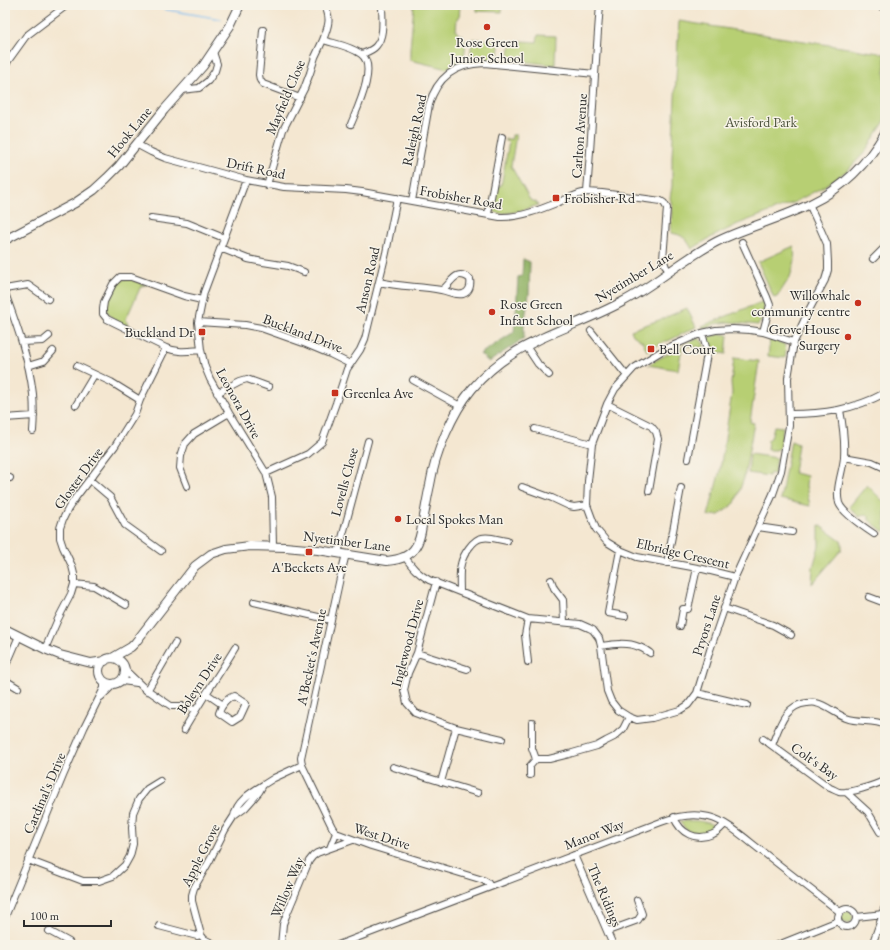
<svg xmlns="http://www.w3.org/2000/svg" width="890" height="950" font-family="'EB Garamond',serif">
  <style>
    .green { fill: #b7cf73; stroke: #717d4f }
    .forest { fill: #91b265; stroke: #5e6e48 }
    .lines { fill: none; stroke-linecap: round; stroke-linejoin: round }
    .stream { stroke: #7bbbef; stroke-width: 1.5 }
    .minor-casing { stroke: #494744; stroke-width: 8 }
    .tertiary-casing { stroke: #494744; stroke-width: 10 }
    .minor { stroke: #fff; stroke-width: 6 }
    .tertiary { stroke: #fff; stroke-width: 8 }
    .poi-dot { fill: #c8321e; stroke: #f7f3e8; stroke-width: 1.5 }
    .labels { text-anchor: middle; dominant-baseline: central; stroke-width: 3; stroke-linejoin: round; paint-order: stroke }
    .poi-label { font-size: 14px; fill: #2b2b2b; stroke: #f7f3e8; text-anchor: start }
    .street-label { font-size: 14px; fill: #2b2b2b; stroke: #f7f3e8 }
    .park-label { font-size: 14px; fill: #4e543d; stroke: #f7f3e8 }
  </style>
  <rect width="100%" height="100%" fill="#f7f3e8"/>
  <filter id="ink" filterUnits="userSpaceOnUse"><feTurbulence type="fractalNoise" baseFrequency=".025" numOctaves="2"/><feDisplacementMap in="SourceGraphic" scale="8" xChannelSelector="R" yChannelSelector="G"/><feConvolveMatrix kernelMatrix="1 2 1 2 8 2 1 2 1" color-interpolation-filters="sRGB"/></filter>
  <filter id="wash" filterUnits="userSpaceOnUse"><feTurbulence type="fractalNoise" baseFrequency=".012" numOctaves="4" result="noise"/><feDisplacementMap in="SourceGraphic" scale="16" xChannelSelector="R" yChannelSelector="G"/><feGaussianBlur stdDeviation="0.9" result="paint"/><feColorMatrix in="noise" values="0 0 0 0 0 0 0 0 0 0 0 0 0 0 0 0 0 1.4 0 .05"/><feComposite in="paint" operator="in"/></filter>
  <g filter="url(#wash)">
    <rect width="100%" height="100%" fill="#f4e7d1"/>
    <path class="green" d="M414 5H460L459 18H457L456 31 458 34 462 35C466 41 466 48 464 55H460L461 61 452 65 447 69 410 60V49Z
      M477 5H502V12L477 11Z
      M679 21 885 54V121L864 153 848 170 823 187 793 203 738 224 708 239 692 249C686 238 683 235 671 233L672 205 670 198 672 186V157Z
      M538 35 556 36 555 65 509 60C509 56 509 51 510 48 514 38 529 42 537 42Z
      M472 39 496 40 499 46 498 60 479 58 470 59Z
      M512 135H516L511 166 530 200 536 202 538 205C529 208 499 219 493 210 490 206 494 190 495 185L501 186 509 142 505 141V139H512Z
      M794 246 795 261 790 277 777 297 774 298 758 262Z
      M125 279H130L146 285 141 286 126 319 128 326C119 322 104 317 107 304 108 300 111 296 113 293 116 286 117 281 125 279Z
      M764 301C765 308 763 319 758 325L729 322 714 324 712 326 703 328 702 326Z
      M687 308 696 327 668 341H665L647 351 643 342 633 335 631 330 662 319Z
      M722 334 728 335 726 354 712 351 708 340 710 336Z
      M699 338 703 343 705 348 683 345Z
      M770 339 784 344 786 350 785 358 768 356Z
      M680 347H682L678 370 648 365Z
      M734 358 759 361 750 422 754 423 744 478 735 503 719 515 708 516 720 470 732 393 731 383Z
      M774 426 783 427 780 448 776 450H767L768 440 771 438Z
      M791 441 798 444 794 473 807 476 806 486 810 506 780 499 781 495Z
      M750 454 777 458 774 474 770 473 769 476 748 473Z
      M867 485 885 503V531L884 532 869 520V517L866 514 859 517 849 507Z
      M819 525 842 542V549L812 584 813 567 819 546Z
      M687 821C699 820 708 822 718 827 706 838 689 837 680 822Z
      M841 917a6 6 0 1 1 12 0a6 6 0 1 1-12 0Z"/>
    <path class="forest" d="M523 259 530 262 529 294 524 325V338L489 362 480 354 514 332 516 312 518 277 522 276Z"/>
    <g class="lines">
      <path class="stream" d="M151 5 168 10 221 19"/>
    </g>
  </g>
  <g filter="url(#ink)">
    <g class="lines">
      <defs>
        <path id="minor" d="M263 30 259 75 260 80 263 84 300 98
          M323 40C328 27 332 18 324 5
          M362 54C367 52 373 50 376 46 385 36 382 18 382 5
          M5 67 8 61 26 36 67 5
          M182 90 199 88 208 81 215 71 217 64 213 52
          M136 144 151 152 165 158 246 180 284 187 346 190 362 192 500 217C527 218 554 203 579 194L587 192 602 193 661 201 664 203 667 208 663 259 666 267 669 271
          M246 180 204 292 198 322 201 350 205 367 210 379 229 413 266 473 272 497 273 546
          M267 185 283 130 304 89 310 73 315 57 323 40C336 44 350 46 361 54 378 66 357 109 351 124
          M587 192C592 130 595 67 600 5
          M412 201 429 105C437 77 455 64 484 63L595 74
          M488 214 502 137
          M151 218 187 223 224 238
          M742 242 767 297 770 305 763 332
          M220 248 248 259 263 262 288 266 304 272
          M873 259 885 247
          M379 282C400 287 420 286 441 290 448 291 455 296 463 294 470 292 471 285 470 279 455 268 452 283 442 290
          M5 289 28 285 48 299
          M5 293C17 326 29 359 33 394 34 407 34 419 33 431
          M198 322 245 325 261 328 306 344 330 354 350 364
          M591 331 627 376
          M22 342 43 341 49 336
          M526 346 538 364 549 375
          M201 350C188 351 179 353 166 348L107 319 103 314V309L104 302 113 284 120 277H131L184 296 202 300
          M28 366 44 361 53 351
          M77 366 111 382 140 400
          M413 380 460 406
          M217 393 240 381 247 379 269 387
          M607 404 651 426 656 432 658 439 649 491
          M76 405 94 375
          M840 410C843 426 845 440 844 457 843 472 835 488 839 503 842 512 865 528 874 534
          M789 414C824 414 853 410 885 393
          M5 418 34 416
          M535 429 592 444
          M844 457 872 462 885 468
          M688 459 707 354 706 347 702 333
          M266 473 308 454 322 442 336 403 347 369 360 350 365 339 386 253 397 198
          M5 476 10 478
          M90 480 110 497 125 525 161 551
          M187 486 180 468 181 456 185 444 194 434 229 413
          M522 487 552 498 569 506 574 507 587 505
          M758 527 792 532
          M620 550 608 613 625 616
          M338 553 368 441
          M346 554 340 578 301 758 302 765 332 827 336 833 371 846 483 880 488 883 490 887
          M405 557C413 568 417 573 429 580L528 619 580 624 589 628 593 630 599 638 601 646 607 691 611 701 618 710 629 717 637 720 652 718 680 710 688 705 697 693 710 650 735 577 773 494 781 471 789 426 788 378 794 342 809 310 825 280 828 270V262L827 244 820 228 809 204
          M667 563 681 488
          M735 577 703 569 637 557 620 550 607 542 596 529 587 505 588 481 592 444 607 404 615 389 634 368 665 349 702 333 716 330 733 329 750 330 763 332 794 342
          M551 580 554 588 563 600 564 622
          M436 582 417 653 408 673 404 690 407 703 416 713 456 728 502 739
          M74 584 94 586 126 605
          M460 592C460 583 459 572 461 564 463 555 473 539 482 538 490 536 499 540 507 541
          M869 597 885 603
          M254 602 331 620
          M724 608 773 625 791 635
          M528 619 525 635 528 662
          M680 626 683 609H688L697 568
          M601 646C614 644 627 642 639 647 643 648 647 651 650 653
          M45 649 58 619 71 594 74 584V574L72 566 63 547 60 538V528L63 519 68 509 76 497 115 446 135 414 140 400 166 348
          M417 653 467 669
          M5 666 10 657 19 636
          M125 670 147 691H149L171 706H184L195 710
          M5 680 18 688
          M122 681 137 683
          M147 691 175 643
          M697 693 747 705
          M207 694 223 705
          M234 696 246 704 240 717 232 722 219 713C221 706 227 698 234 696Z
          M101 697 115 683
          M532 723V748L536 759H549L569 754 597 746 606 741 614 737 623 729 629 717
          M184 730C200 702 218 676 235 648
          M763 739 830 788C833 789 836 791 839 792 848 794 876 785 885 780
          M772 745C779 728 784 705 807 703 809 703 813 702 816 703 826 705 836 714 846 718 859 723 874 719 885 725
          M393 767 478 793
          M530 775V766L536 759
          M441 782 456 728
          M846 792 868 812 880 832
          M234 816C236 802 251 792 263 785
          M674 817C680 833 696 842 713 834 718 832 721 828 725 824
          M330 848 336 833
          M574 855 613 945
          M28 860 83 881H99L113 876 125 865 130 856 133 844 132 828 133 813 139 799 147 789 160 781
          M838 918a9 9 0 1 1 18 0a9 9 0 1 1-18 0Z
          M5 917 63 776 84 728 104 688V681
          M857 917 883 914 872 945
          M159 926 197 936 201 935
          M49 931 69 942 71 945
          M608 931 638 920 642 914 637 900
          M216 945 204 939 201 935 192 901V895L194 888 210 860 225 830 234 816 245 808 253 799 259 792 263 785 274 778 302 765
          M281 945 283 924 286 916 309 861 313 856 317 853 353 840
          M338 945 661 822C677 816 693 813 709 817 727 821 748 841 763 852 788 872 814 892 840 912
          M778 945 838 921"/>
        <path id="tertiary" d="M879 5 885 6
          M5 240 75 203 94 190 107 178 119 166 164 110 203 66 230 26 240 5
          M5 629 45 649 60 655 91 663 105 661
          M112 658 131 647 135 643 195 566 211 554 226 549 250 546 285 547 318 550 387 561C399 560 410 557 416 546 420 540 421 533 422 526 425 512 427 498 430 485 435 454 452 413 472 389 484 375 498 363 514 353 523 347 533 343 542 338 568 326 596 316 622 302 655 285 683 259 716 242 746 227 780 219 810 204 842 189 868 163 885 133
          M99 671a13 13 0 1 1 26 0a13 13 0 1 1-26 0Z
          M883 914 885 909"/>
      </defs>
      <use href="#minor" class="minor-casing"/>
      <use href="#tertiary" class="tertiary-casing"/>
      <use href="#minor" class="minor"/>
      <use href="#tertiary" class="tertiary"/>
    </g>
  </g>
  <g class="poi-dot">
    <circle cx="487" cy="27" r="4"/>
    <rect x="552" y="194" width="8" height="8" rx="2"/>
    <circle cx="858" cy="303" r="4"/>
    <circle cx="492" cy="312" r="4"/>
    <rect x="198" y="328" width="8" height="8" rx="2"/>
    <circle cx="848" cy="337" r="4"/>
    <rect x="647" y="345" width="8" height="8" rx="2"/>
    <rect x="331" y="389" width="8" height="8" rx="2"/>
    <circle cx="398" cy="519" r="4"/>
    <rect x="305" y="548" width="8" height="8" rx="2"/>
  </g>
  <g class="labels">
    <g class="poi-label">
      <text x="487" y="42" text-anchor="middle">Rose Green<tspan x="487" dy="16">Junior School</tspan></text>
      <text x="564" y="198">Frobisher Rd</text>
      <text x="850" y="295" text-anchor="end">Willowhale<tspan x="850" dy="16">community centre</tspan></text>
      <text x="500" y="304">Rose Green<tspan x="500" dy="16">Infant School</tspan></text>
      <text x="840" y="329" text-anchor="end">Grove House<tspan x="840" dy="16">Surgery</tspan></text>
      <text x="194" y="332" text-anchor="end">Buckland Dr</text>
      <text x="659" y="349">Bell Court</text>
      <text x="343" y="393">Greenlea Ave</text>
      <text x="406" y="519">Local Spokes Man</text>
      <text x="309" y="567" text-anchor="middle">A'Beckets Ave</text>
    </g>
    <g class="street-label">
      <text transform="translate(285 97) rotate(-67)">Mayfield Close</text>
      <text transform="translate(414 130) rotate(-78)">Raleigh Road</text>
      <text transform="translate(129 132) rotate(-51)">Hook Lane</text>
      <text transform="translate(579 136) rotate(-86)">Carlton Avenue</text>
      <text transform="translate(256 168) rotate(12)">Drift Road</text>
      <text transform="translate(461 197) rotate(10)">Frobisher Road</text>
      <text transform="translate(634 276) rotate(-31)">Nyetimber Lane</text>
      <text transform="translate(367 280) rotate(-77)">Anson Road</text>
      <text transform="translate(303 333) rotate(21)">Buckland Drive</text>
      <text transform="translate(239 403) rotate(61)">Leonora Drive</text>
      <text transform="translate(78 478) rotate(-54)">Gloster Drive</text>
      <text transform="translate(344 482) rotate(-75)">Lovells Close</text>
      <text transform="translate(347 541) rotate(7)">Nyetimber Lane</text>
      <text transform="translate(683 553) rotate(13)">Elbridge Crescent</text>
      <text transform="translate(706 625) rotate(-72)">Pryors Lane</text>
      <text transform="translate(407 643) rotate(-75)">Inglewood Drive</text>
      <text transform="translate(311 657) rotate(-78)">A'Becket's Avenue</text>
      <text transform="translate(199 683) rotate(-57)">Boleyn Drive</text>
      <text transform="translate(815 761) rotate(35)">Colt's Bay</text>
      <text transform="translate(44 793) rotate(-67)">Cardinal's Drive</text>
      <text transform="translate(594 834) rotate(-21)">Manor Way</text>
      <text transform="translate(382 836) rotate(18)">West Drive</text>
      <text transform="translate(200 855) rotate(-63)">Apple Grove</text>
      <text transform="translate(287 887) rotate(-67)">Willow Way</text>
      <text transform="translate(605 895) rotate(67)">The Ridings</text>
    </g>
    <g class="park-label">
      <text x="761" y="122">Avisford Park</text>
    </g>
  </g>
  <rect width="890" height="950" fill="none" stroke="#f7f3e8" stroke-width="20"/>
  <path d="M24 920v6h87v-6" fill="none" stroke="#2b2b2b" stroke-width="2"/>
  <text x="30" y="920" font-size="12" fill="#2b2b2b" stroke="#f7f3e8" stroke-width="3" paint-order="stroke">100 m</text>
</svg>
